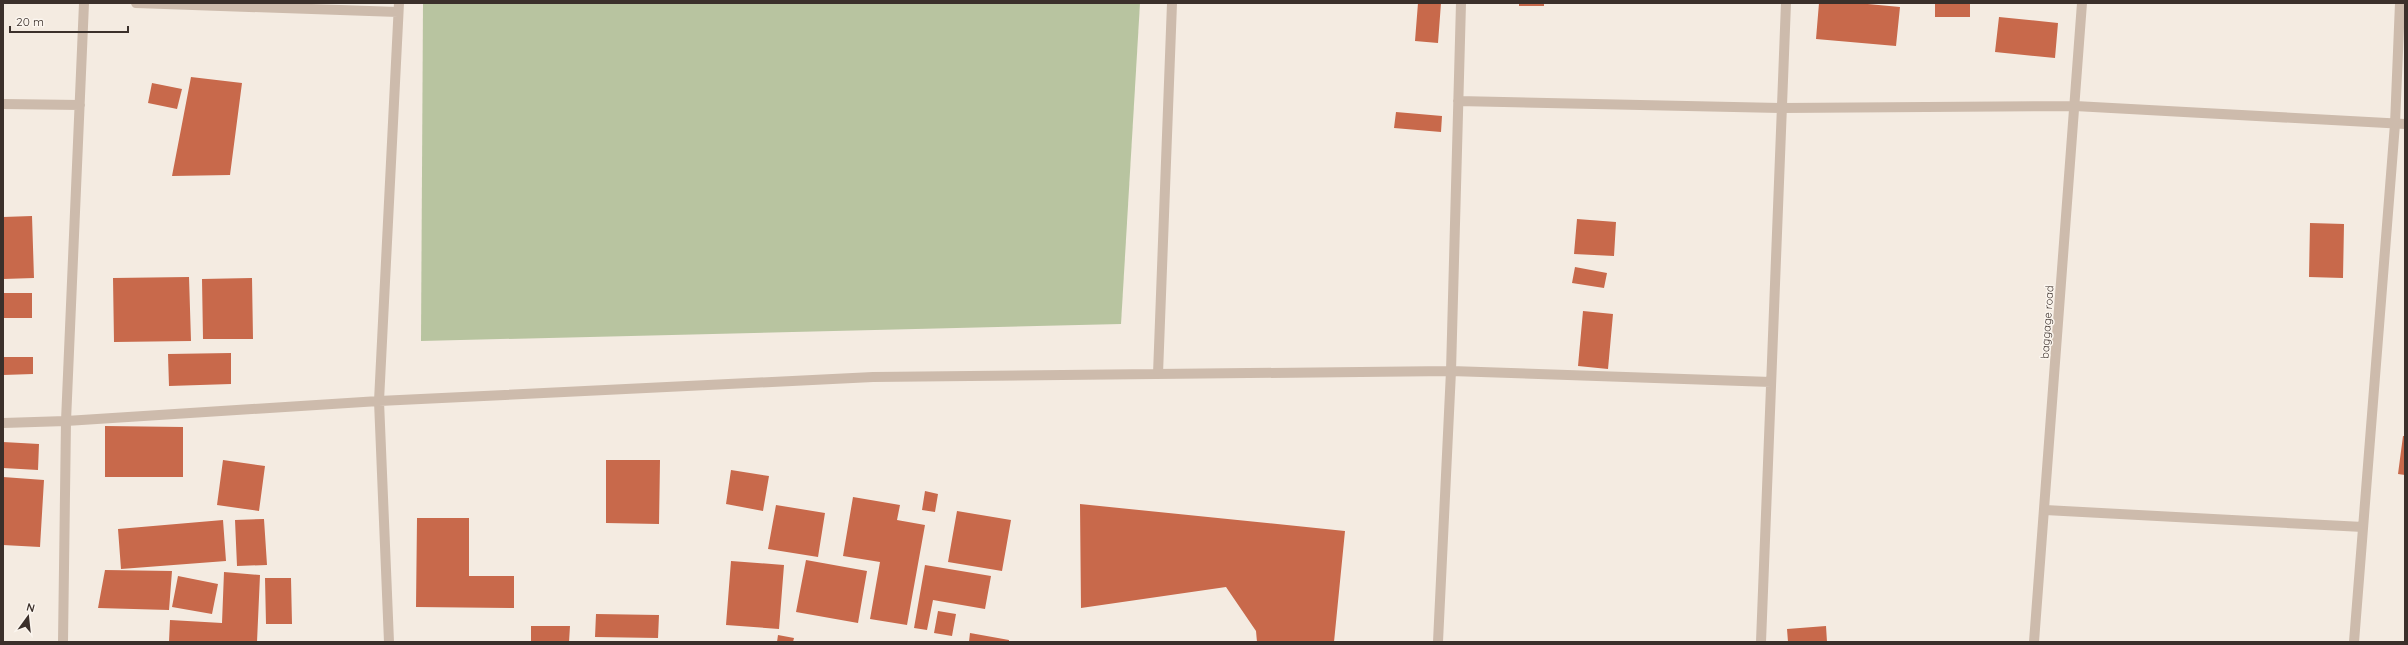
<svg xmlns="http://www.w3.org/2000/svg" width="2408" height="645" font-family="Quicksand,sans-serif">
  <style>
    .green { fill: #b8c4a0 }
    .building { fill: #c8694b }
    .lines { fill: none; stroke-linecap: round; stroke-linejoin: round }
    .street { stroke: #cdbbac; stroke-width: 10 }
    .labels { text-anchor: middle; dominant-baseline: central; stroke-width: 3; stroke-linejoin: round; paint-order: stroke }
    .street-label { font-size: 11px; fill: #3b302b; stroke: #fbf5ee }
  </style>
  <rect width="100%" height="100%" fill="#f4ebe1"/>
  <path class="green" d="M423 3H1140L1121 324 421 341Z"/>
  <path class="building" d="M1418 3H1441L1438 43 1415 41Z
    M1519 3H1544V6H1519Z
    M1819 3H1857L1900 7 1896 46 1816 39Z
    M1935 3H1970V17H1935Z
    M1999 17 2058 23 2055 58 1995 52Z
    M191 77 242 83 230 175 172 176Z
    M152 83 182 89 177 109 148 103Z
    M1396 112 1442 116 1441 132 1394 128Z
    M32 216 34 278 3 279V217Z
    M1577 219 1616 222 1614 256 1574 254Z
    M2310 223 2344 224 2343 278 2309 277Z
    M1575 267 1607 273 1604 288 1572 283Z
    M189 277 191 341 114 342 113 278Z
    M252 278 253 339H203L202 279Z
    M3 293H32V318H3Z
    M1583 311 1613 314 1608 369 1578 366Z
    M231 353V384L169 386 168 354Z
    M3 357H33V374L3 375Z
    M105 426 183 427V477H105Z
    M2403 436H2405V475L2398 474Z
    M3 442 39 444 38 470 3 468Z
    M223 460 265 466 259 511 217 505Z
    M606 460H660L659 524 606 523Z
    M731 470 769 476 763 511 726 504Z
    M3 477 44 480 40 547 3 545Z
    M925 491 938 494 935 512 922 510Z
    M853 497 900 505 897 520 925 525 907 625 870 619 880 562 843 556Z
    M1080 504 1345 531 1334 642H1257L1256 631 1226 587 1081 608Z
    M776 505 825 513 818 557 768 549Z
    M957 511 1011 520 1002 571 948 562Z
    M417 518H469V576H514V608L416 607Z
    M264 519 267 565 237 566 235 520Z
    M223 520 226 561 121 569 118 529Z
    M806 560 867 571 858 623 796 612Z
    M731 561 784 565 779 629 726 625Z
    M925 565 991 576 985 609 933 600 927 630 914 628Z
    M105 570 172 571 169 610 98 608Z
    M224 572 260 575 257 642H169L170 620 222 623Z
    M178 576 218 584 212 614 172 607Z
    M265 578H291L292 624H266Z
    M938 611 956 614 952 636 934 633Z
    M596 614 659 615 658 638 595 637Z
    M531 626H570L569 642H531Z
    M1826 626 1827 642H1788L1787 629Z
    M970 633 1009 640V642H969Z
    M778 635 794 638 793 642H777Z"/>
  <g class="lines">
    <path class="street" d="M136 3 398 12
      M1458 101 1782 108 2075 106 2405 124
      M3 104 80 105
      M1158 374 1172 3
      M3 423 66 421 379 401 873 377 1451 371 1771 382
      M2045 510 2363 527
      M63 642 66 421 84 3
      M389 642 379 401 399 3
      M1438 642 1451 371 1461 3
      M1761 642 1786 3
      M2034 642 2082 3
      M2354 642 2395 124 2400 3"/>
  </g>
  <g class="labels">
    <g class="street-label">
      <text transform="translate(2047 322) rotate(-86)">baggage road</text>
    </g>
  </g>
  <rect width="2408" height="645" fill="none" stroke="#3b302b" stroke-width="8"/>
  <g transform="translate(28 617) rotate(15)" stroke="#fbf5ee" stroke-width="3" paint-order="stroke">
  <path d="M0-3L7 15L0 10L-7 15Z" fill="#3b302b"/>
  <text y="-6" font-size="11" font-weight="bold" text-anchor="middle" fill="#3b302b">N</text>
  </g>
  <path d="M10 26v6h118v-6" fill="none" stroke="#3b302b" stroke-width="2"/>
  <text x="16" y="26" font-size="12" fill="#3b302b" stroke="#fbf5ee" stroke-width="3" paint-order="stroke">20 m</text>
</svg>
